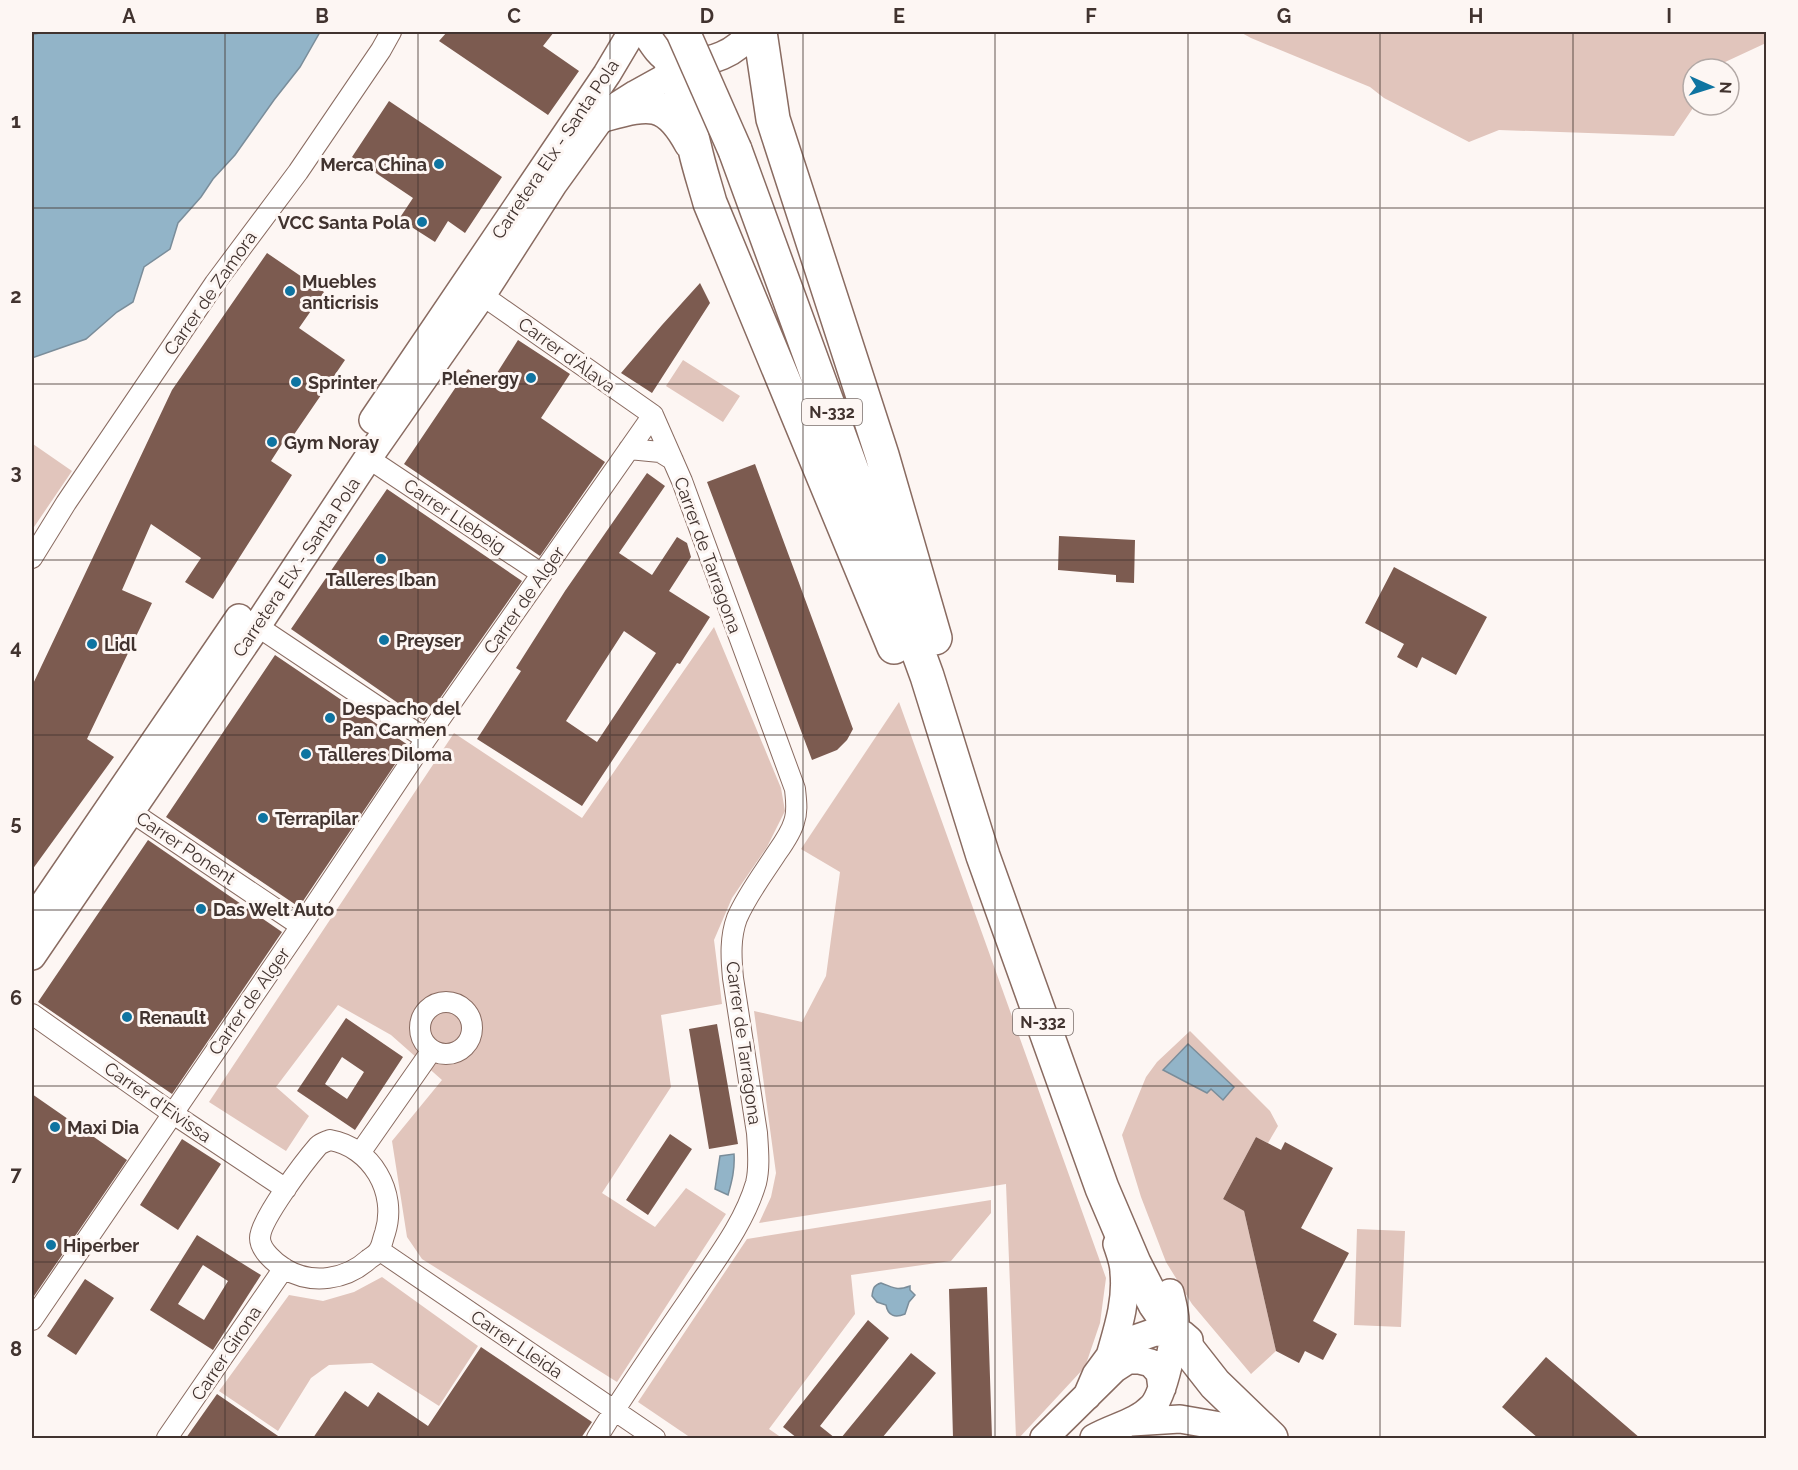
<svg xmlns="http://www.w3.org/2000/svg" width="1798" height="1470" font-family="Raleway,sans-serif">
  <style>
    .green { fill: #e1c5bc }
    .water { fill: #92b4c8; stroke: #7a8d9a; stroke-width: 1.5 }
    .building { fill: #7c5b50; fill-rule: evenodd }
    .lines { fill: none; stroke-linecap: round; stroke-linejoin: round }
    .minor-casing { stroke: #896b61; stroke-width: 22 }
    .secondary-casing { stroke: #896b61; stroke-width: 30 }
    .trunk-casing { stroke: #896b61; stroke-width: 36 }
    .minor { stroke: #fff; stroke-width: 20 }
    .secondary { stroke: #fff; stroke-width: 27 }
    .trunk { stroke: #fff; stroke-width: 33 }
    .trunk-bridge-casing { stroke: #896b61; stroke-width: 36; stroke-linecap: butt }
    .trunk-bridge { stroke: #fff; stroke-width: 33 }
    .grid { fill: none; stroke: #41332f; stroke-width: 1.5; stroke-opacity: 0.55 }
    .poi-dot { fill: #0f74a1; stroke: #fdf6f3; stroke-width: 2 }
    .labels { text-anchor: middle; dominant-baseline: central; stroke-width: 6; stroke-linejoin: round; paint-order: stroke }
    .shield { fill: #fdf6f3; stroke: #796e6a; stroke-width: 1.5 }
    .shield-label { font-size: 16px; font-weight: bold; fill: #41332f }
    .street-label { font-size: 18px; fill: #41332f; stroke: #fdf6f3 }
    .poi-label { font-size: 18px; font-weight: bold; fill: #41332f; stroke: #fdf6f3; text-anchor: start }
    .neatline { fill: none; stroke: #41332f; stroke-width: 2 }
    .grid-label { font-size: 20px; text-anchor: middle; font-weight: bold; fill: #41332f }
  </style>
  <rect width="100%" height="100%" fill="#fdf6f3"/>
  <path class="green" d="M1240 32H1766V43L1723 63 1719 69H1693V105H1695L1674 136 1499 130 1469 142 1384 98 1370 87 1251 38Z
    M683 360 740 396 723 422 666 386Z
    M33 444 72 471 32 530V446Z
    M714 627 781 788 785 811 767 847 732 898 714 940 722 1004 661 1015 671 1087 602 1193 655 1227 686 1188 726 1214 617 1382 422 1259 407 1237 392 1141 442 1080 391 1035 338 1005 276 1087 309 1116 286 1151 209 1102 454 733 582 818Z
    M899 702 1106 1278 1100 1323 1085 1367 1019 1438H1016L1006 1184 759 1223 771 1197 776 1173 754 1011 802 1022 826 976 840 872 801 849Z
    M1190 1031 1270 1111 1278 1126 1268 1143 1256 1137 1223 1199 1244 1211 1276 1351 1251 1374 1192 1304 1166 1262 1141 1197 1122 1135 1146 1077 1157 1062Z
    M991 1200V1213L951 1261 851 1275 855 1314 769 1429 782 1438H691L638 1402 747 1239Z
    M1357 1229 1405 1231 1401 1327 1354 1325Z
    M382 1277 478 1346 439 1406 372 1363 329 1365 311 1378 278 1431 219 1391 289 1295 323 1301 354 1292Z"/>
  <path class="water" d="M43 32H320L300 67 274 100 235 155 213 179 201 197 178 223 170 249 144 267 133 302 117 312 86 339 32 358V35Z
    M1188 1044 1234 1087 1223 1100 1211 1089 1207 1093 1163 1070Z
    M734 1154C735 1169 732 1181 728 1195L715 1189 720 1156Z
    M881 1283C895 1288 896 1291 910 1286V1290L915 1295 909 1302 905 1314C895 1318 888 1316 886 1305L877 1302 872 1296C873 1288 874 1285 881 1283Z"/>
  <path class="building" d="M447 32H554L543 46 579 71 548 115 439 41Z
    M389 101 502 177 465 233 448 221 435 242 399 219 413 198 352 157Z
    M267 253 324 292 299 328 345 360 293 436 289 433 271 461 292 475 213 599 185 582 201 558 151 524 122 590 152 603 87 739 114 757 32 870V686L172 390Z
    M700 283 710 303 652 393 621 373 662 325Z
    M518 340 570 374 541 418 605 462 540 556 404 464 468 369 490 384Z
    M755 464 853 729 847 740 837 750 812 760 707 482Z
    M647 473 665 486 619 553 652 575 677 537 687 543 691 557 669 591 710 617 680 664 677 663 582 806 477 739 521 671 516 668 565 591ZM624 631 656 653 597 742 566 721Z
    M387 489 522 581 424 721 291 629Z
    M1059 536 1135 540 1134 583 1116 582V575L1058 570Z
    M1394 567 1487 617 1456 675 1422 657 1417 668 1397 657 1404 644 1365 623Z
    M275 655 408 745 299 907 166 817Z
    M148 840 282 932 172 1094 38 1002Z
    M346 1018 403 1057 355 1130 297 1091ZM342 1057 364 1072 347 1099 325 1084Z
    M717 1024 738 1144 709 1149 689 1029Z
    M32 1094 127 1160 32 1299Z
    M670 1134 692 1149 648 1215 626 1200Z
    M1256 1137 1281 1150 1285 1142 1333 1168 1301 1228 1349 1253 1313 1321 1337 1334 1323 1360 1305 1351 1299 1363 1276 1351 1244 1211 1223 1199Z
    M182 1139 221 1164 178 1230 140 1205Z
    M197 1235 261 1275 213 1350 150 1310ZM203 1265 228 1281 204 1320 178 1304Z
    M85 1279 114 1298 76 1355 47 1336Z
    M987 1287 992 1438H953L949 1289Z
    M868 1320 889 1338 820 1426 835 1438H797L783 1427Z
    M481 1347 592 1422 581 1438H313L345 1391 368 1407 378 1392 428 1426Z
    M911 1353 936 1373 882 1438H841Z
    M1546 1357 1640 1438H1538L1502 1407Z
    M217 1394 281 1438H186Z"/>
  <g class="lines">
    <defs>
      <path id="minor" d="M482 295 653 415
        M629 449 660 452 673 460
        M368 458 542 574
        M32 558 66 503 215 283 298 172 381 50 391 32
        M257 626 426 739
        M130 811 301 926
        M420 1028a26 26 0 1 1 52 0a26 26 0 1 1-52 0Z
        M32 1014 172 1113 286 1189
        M330 1140C371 1147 398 1192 385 1233 383 1238 382 1246 379 1250 377 1254 372 1257 369 1259 346 1280 312 1285 285 1269 275 1263 260 1250 260 1238 260 1220 305 1161 318 1146 321 1143 325 1142 330 1140Z
        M360 1153 432 1050
        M379 1250 655 1438
        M32 1320 301 926 426 739 653 415
        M167 1438 284 1268
        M597 1438C627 1389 660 1342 693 1294 716 1259 744 1224 756 1183 760 1167 758 1149 757 1133L733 978C731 957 730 937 737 918 747 895 763 874 776 854 783 844 791 833 794 822 798 811 796 800 795 789L682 481 653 415"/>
      <path id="secondary" d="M645 32C651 41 659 56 670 60 674 61 680 61 685 61 710 64 737 53 751 32
        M373 420 607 74 632 32
        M32 921 239 618
        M32 956 257 626 368 458 482 295 554 183 603 115 636 94 692 63
        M1110 1356C1118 1328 1127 1301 1124 1272 1124 1263 1120 1253 1117 1244
        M1087 1396 1096 1375 1110 1356 1132 1340 1155 1332 1182 1334 1189 1340
        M1132 1422 1180 1419 1226 1427 1253 1438
        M1044 1438 1114 1369 1128 1360H1139L1151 1363 1160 1373 1162 1388
        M1094 1438C1113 1427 1137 1423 1152 1407 1164 1395 1175 1338 1175 1321 1175 1312 1172 1302 1170 1293"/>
      <path id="trunk" d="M760 32 773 119 882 455 935 638
        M670 60C684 88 687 119 695 149 699 167 705 185 710 203L894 647
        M603 115C648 103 666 97 691 143
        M735 150 927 676 983 856 1102 1188 1134 1263 1155 1304 1175 1333 1215 1384 1271 1438"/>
    </defs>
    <use href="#minor" class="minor-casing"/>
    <use href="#secondary" class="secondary-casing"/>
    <use href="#trunk" class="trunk-casing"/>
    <use href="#minor" class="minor"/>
    <use href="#secondary" class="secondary"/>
    <use href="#trunk" class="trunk"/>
    <defs>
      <path id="trunk-bridge" d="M683 32 735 150"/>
    </defs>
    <use href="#trunk-bridge" class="trunk-bridge-casing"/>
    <use href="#trunk-bridge" class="trunk-bridge"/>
  </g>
  <path class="grid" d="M225 32V1438M418 32V1438M610 32V1438M803 32V1438M995 32V1438M1188 32V1438M1380 32V1438M1573 32V1438M32 208H1766M32 384H1766M32 560H1766M32 735H1766M32 910H1766M32 1086H1766M32 1262H1766"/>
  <g class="poi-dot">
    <circle cx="439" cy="164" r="6"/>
    <circle cx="422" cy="222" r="6"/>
    <circle cx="290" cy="291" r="6"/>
    <circle cx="531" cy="378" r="6"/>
    <circle cx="296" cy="382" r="6"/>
    <circle cx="272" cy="442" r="6"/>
    <circle cx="381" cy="559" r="6"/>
    <circle cx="384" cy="640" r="6"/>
    <circle cx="92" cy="644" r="6"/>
    <circle cx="330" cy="718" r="6"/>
    <circle cx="306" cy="754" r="6"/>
    <circle cx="263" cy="818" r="6"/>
    <circle cx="201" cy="909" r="6"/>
    <circle cx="127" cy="1017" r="6"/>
    <circle cx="55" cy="1127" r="6"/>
    <circle cx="51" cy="1245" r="6"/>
  </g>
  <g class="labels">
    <g class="shield">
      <rect x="802" y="399" width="60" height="26" rx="4.5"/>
      <rect x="1013" y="1009" width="60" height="26" rx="4.5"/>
    </g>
    <g class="shield-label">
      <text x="832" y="412">N-332</text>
      <text x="1043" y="1022">N-332</text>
    </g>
    <g class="street-label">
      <text transform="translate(555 149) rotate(-56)">Carretera Elx - Santa Pola</text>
      <text transform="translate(210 293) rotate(-55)">Carrer de Zamora</text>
      <text transform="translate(567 355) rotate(36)">Carrer d'Àlava</text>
      <text transform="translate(455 516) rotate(34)">Carrer Llebeig</text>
      <text transform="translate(708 555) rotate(70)">Carrer de Tarragona</text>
      <text transform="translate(296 567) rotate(-56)">Carretera Elx - Santa Pola</text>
      <text transform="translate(524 600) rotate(-55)">Carrer de Alger</text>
      <text transform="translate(186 848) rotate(34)">Carrer Ponent</text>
      <text transform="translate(249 1001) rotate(-55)">Carrer de Alger</text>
      <text transform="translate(744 1043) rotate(82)">Carrer de Tarragona</text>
      <text transform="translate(158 1102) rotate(35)">Carrer d'Eivissa</text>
      <text transform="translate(517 1344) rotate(34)">Carrer Lleida</text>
      <text transform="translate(226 1353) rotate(-56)">Carrer Girona</text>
    </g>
    <g class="poi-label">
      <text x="427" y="164" text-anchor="end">Merca China</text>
      <text x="410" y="222" text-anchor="end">VCC Santa Pola</text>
      <text x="302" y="281">Muebles<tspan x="302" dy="21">anticrisis</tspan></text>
      <text x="519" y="378" text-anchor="end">Plenergy</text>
      <text x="308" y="382">Sprinter</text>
      <text x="284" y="442">Gym Noray</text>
      <text x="381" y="579" text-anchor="middle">Talleres Iban</text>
      <text x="396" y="640">Preyser</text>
      <text x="104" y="644">Lidl</text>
      <text x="342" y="708">Despacho del<tspan x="342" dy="21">Pan Carmen</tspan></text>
      <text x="318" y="754">Talleres Diloma</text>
      <text x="275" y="818">Terrapilar</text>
      <text x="213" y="909">Das Welt Auto</text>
      <text x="139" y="1017">Renault</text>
      <text x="67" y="1127">Maxi Dia</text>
      <text x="63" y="1245">Hiperber</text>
    </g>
  </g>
  <rect width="1798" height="1470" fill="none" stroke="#fdf6f3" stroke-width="66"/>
  <g transform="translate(1711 87) rotate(93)"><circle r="28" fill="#fdf6f3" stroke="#b2a8a5" stroke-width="1.5"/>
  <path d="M0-4.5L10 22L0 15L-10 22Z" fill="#0f74a1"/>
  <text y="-9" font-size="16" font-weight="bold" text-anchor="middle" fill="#41332f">N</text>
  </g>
  <rect x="33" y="33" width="1732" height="1404" class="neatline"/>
  <g class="grid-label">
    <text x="129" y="23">A</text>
    <text x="322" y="23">B</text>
    <text x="514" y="23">C</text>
    <text x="707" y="23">D</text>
    <text x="899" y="23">E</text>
    <text x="1091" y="23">F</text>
    <text x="1284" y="23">G</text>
    <text x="1476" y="23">H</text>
    <text x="1669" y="23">I</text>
    <text x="16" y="128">1</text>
    <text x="16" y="303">2</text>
    <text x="16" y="479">3</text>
    <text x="16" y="654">4</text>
    <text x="16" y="830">5</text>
    <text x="16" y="1005">6</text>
    <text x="16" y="1181">7</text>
    <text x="16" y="1356">8</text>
  </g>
</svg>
